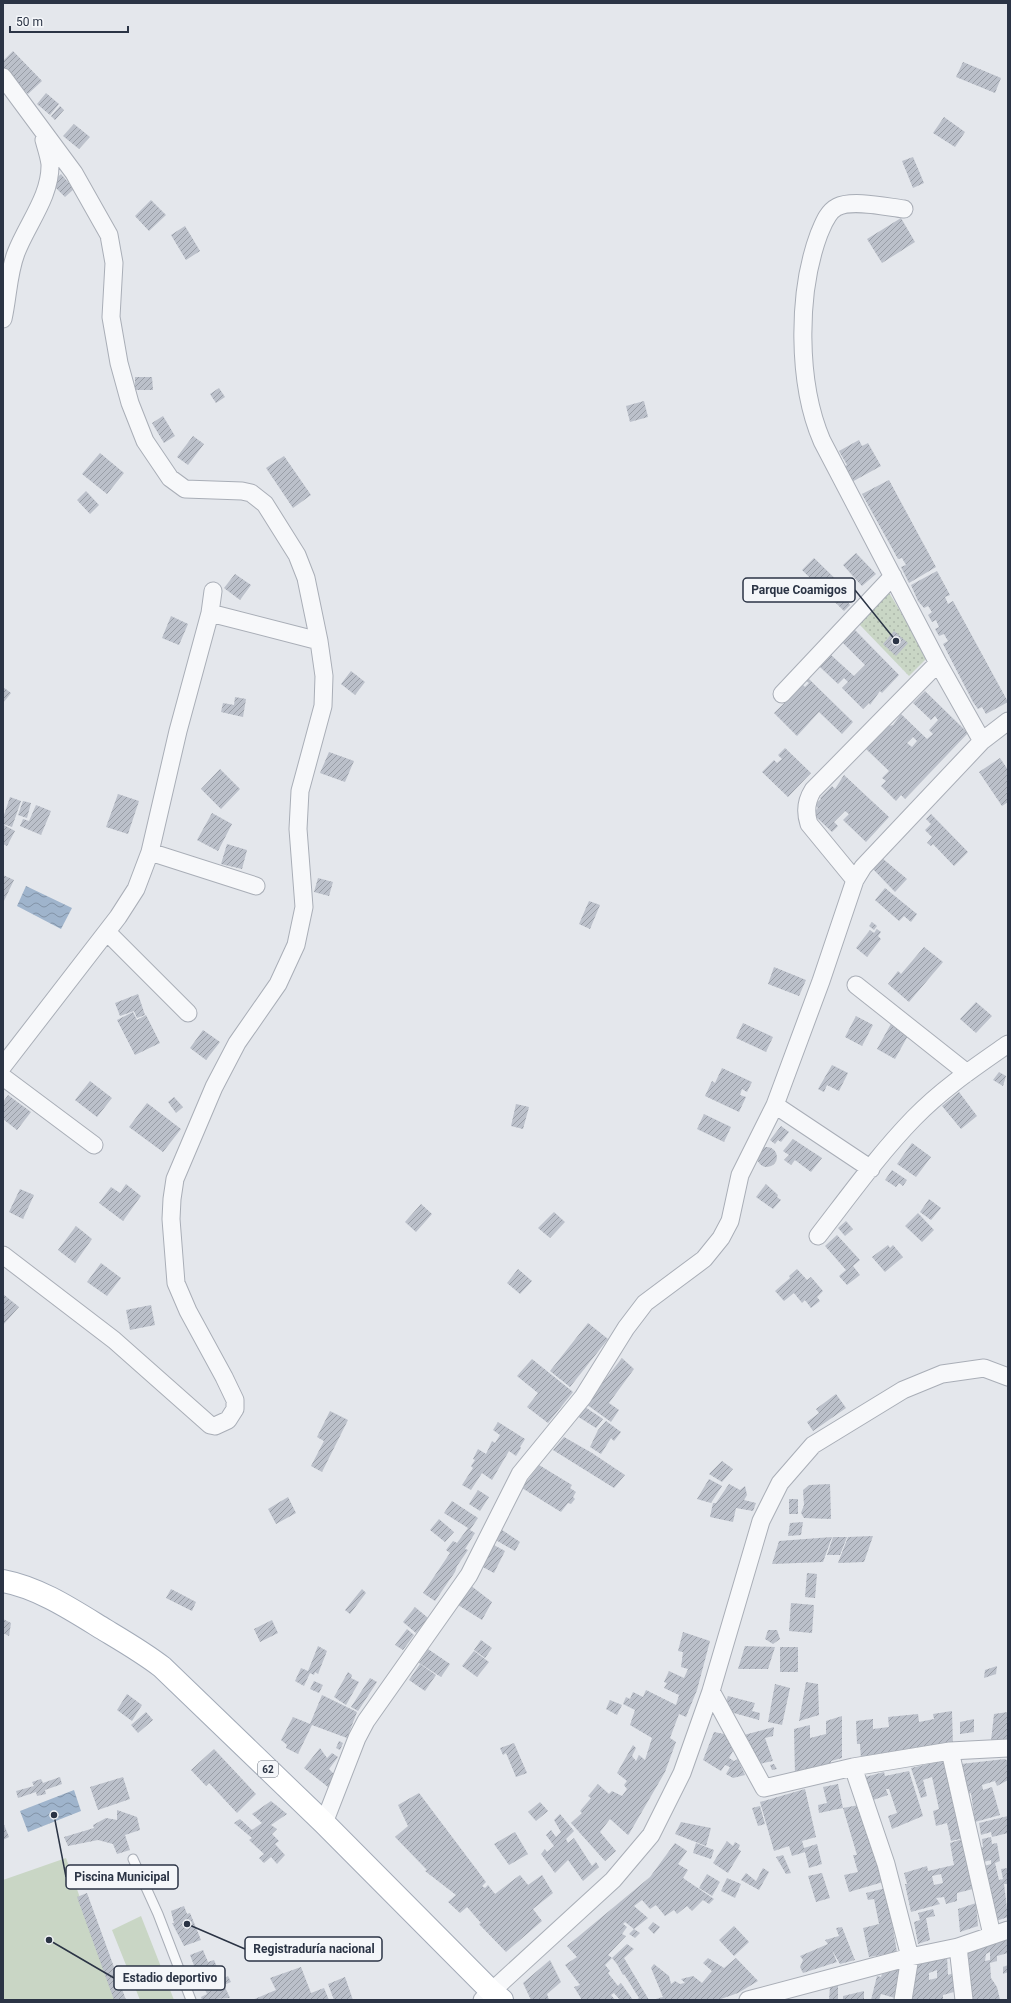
<svg xmlns="http://www.w3.org/2000/svg" width="1011" height="2003" font-family="Roboto,sans-serif">
  <style>
    .park { fill: url(#park-dots) }
    .pitch { fill: #c9d6c5 }
    .water { fill: url(#water-waves) }
    .building { fill: url(#building-hatch); fill-rule: evenodd }
    .lines { fill: none; stroke-linecap: round; stroke-linejoin: round }
    .service-casing { stroke: #a9aeb7; stroke-width: 11 }
    .minor-casing { stroke: #a9aeb7; stroke-width: 19 }
    .primary-casing { stroke: #a3abb8; stroke-width: 24 }
    .service { stroke: #f7f8fa; stroke-width: 9 }
    .minor { stroke: #f7f8fa; stroke-width: 17 }
    .primary { stroke: #fff; stroke-width: 22 }
    .labels { text-anchor: middle; dominant-baseline: central; stroke-width: 4; stroke-linejoin: round; paint-order: stroke }
    .shield { fill: #f4f6f9; stroke: #676e7b; stroke-width: 1 }
    .shield-label { font-size: 10px; font-weight: bold; fill: #2b3445 }
    .leader { fill: none; stroke: #2b3445; stroke-width: 1.5 }
    .callout-dot { fill: #2b3445; stroke: #f4f6f9; stroke-width: 1.5 }
    .callout { fill: #f4f6f9; stroke: #2b3445; stroke-width: 1.5 }
    .callout-label { font-size: 12px; text-anchor: middle; font-weight: bold; fill: #2b3445 }
  </style>
  <defs>
    <pattern id="park-dots" width="8" height="8" patternUnits="userSpaceOnUse"><rect width="8" height="8" fill="#c9d6c5"/><path d="M2 2h.1M6 6h.1" fill="none" stroke="#adb8ab" stroke-width="1.8" stroke-linecap="round"/></pattern>
    <pattern id="water-waves" width="16" height="10" patternUnits="userSpaceOnUse"><rect width="16" height="10" fill="#9fb4cc"/><path d="M0 5q4-4 8 0t8 0" fill="none" stroke="#8293a7"/></pattern>
    <pattern id="building-hatch" width="6" height="6" patternUnits="userSpaceOnUse"><rect width="6" height="6" fill="#bbc0ca"/><path d="M-1 1l2-2M0 6l6-6M5 7l2-2" fill="none" stroke="#989da6"/></pattern>
  </defs>
  <rect width="100%" height="100%" fill="#e4e7ec"/>
  <path class="park" d="M888 591 928 657 909 676 859 624Z"/>
  <path class="pitch" d="M66 1858 116 2000H3V1880Z
    M141 1916 174 2000H140L112 1930Z"/>
  <path class="water" d="M26 886 72 908 61 929 17 906Z
    M74 1790 81 1811 28 1832 20 1811Z"/>
  <path class="building" d="M13 51 42 81 28 94 3 68V61Z
    M963 62 1001 78 995 93 956 77Z
    M46 93 59 104 50 115 37 104Z
    M60 106 64 110 55 120 51 116Z
    M944 117 965 132 955 147 933 133Z
    M74 124 90 137 79 149 63 136Z
    M913 157 924 183 913 188 902 161Z
    M61 174 74 189 65 197 51 183Z
    M151 200 166 215 149 231 135 216Z
    M901 218 915 242 882 263 867 239Z
    M185 226 200 251 186 260 171 235Z
    M135 377H152L153 390H135Z
    M219 388 225 397 216 403 210 394Z
    M644 401 648 417 630 422 626 406Z
    M163 416 175 436 164 443 152 423Z
    M193 436 204 444 188 465 177 457Z
    M859 440 862 446 868 443 881 466 850 483 842 468 847 465 839 451Z
    M100 453 124 473 107 494 82 474Z
    M284 456 311 495 293 508 266 468Z
    M889 480 936 567 909 583 901 567 906 565 902 558 898 559 862 494Z
    M86 491 99 505 90 514 77 500Z
    M856 553 876 574 862 586 843 565Z
    M814 558 853 596 847 601 850 605 844 611 802 570Z
    M937 571 950 595 945 597 948 604 953 601 1008 702 986 714 982 707 978 709 973 702 943 644 948 641 944 634 939 636 935 629 939 627 936 620 932 622 928 615 932 612 928 606 924 608 918 601 911 585Z
    M235 574 251 585 240 600 224 588Z
    M171 616 188 624 179 645 162 638Z
    M854 629 899 675 882 693 880 691 870 705 869 703 863 709 842 688 848 682 844 678 838 684 820 667 831 655 854 676 865 665 842 642Z
    M894 631 908 643 896 656 883 644Z
    M351 671 365 682 355 695 341 684Z
    M809 679 853 722 842 734 819 712 797 736 774 713 803 685 805 687 809 683 806 681Z
    M3 687 11 693 3 703Z
    M925 691 968 733 905 799 901 795 896 801 881 786 886 781 882 778 889 771 866 749 889 726 893 725 901 714 927 739 933 734 929 730 938 720 935 716 931 720 913 703ZM913 737 917 741 912 747 907 743Z
    M235 697 246 699 243 717 221 712 223 703 234 705Z
    M785 748 811 773 788 797 762 772 774 760 777 763 782 759 778 755Z
    M329 752 354 761 345 782 320 773Z
    M1000 758 1008 770V802L1002 806 979 772Z
    M220 769 240 789 221 809 201 789Z
    M844 775 889 817 866 842 843 820 849 814 845 811 834 822 838 826 832 832 813 814 818 808 815 805 821 799 820 798 832 786 835 789Z
    M118 794 139 801 128 834 106 827Z
    M10 797 21 801 12 827 3 824V818Z
    M23 801 31 803 27 818 18 815Z
    M36 805 51 811 41 835 20 826 23 819 29 821Z
    M212 813 232 824 218 851 197 840Z
    M931 814 968 852 954 866 933 844 931 846 927 843 932 837 925 830 931 824 926 819Z
    M4 825 15 831 7 846 3 844Z
    M227 844 247 850 242 869 221 864Z
    M882 858 907 879 895 892 872 868Z
    M3 875 14 880 3 903Z
    M318 878 333 882 329 896 314 892Z
    M885 888 917 914 911 922 904 916 899 921 875 900Z
    M589 901 600 905 590 929 579 924Z
    M872 922 877 926 874 930 869 926Z
    M877 929 881 932 878 936 881 939 867 957 856 948 870 930 874 933Z
    M924 947 943 962 909 1002 888 984 898 971 901 974Z
    M774 967 806 980 799 996 768 984Z
    M138 994 145 1015 137 1018 134 1011 120 1016 115 1003Z
    M976 1002 992 1016 976 1033 960 1019Z
    M133 1012 137 1020 146 1015 160 1043 135 1055 117 1020Z
    M856 1016 873 1025 862 1046 845 1037Z
    M892 1022 910 1032 895 1059 877 1049Z
    M743 1023 773 1037 766 1052 736 1038Z
    M203 1030 220 1042 206 1060 190 1048Z
    M832 1065 848 1073 839 1091 827 1085 824 1092 818 1089Z
    M722 1068 752 1082 747 1092 742 1089 740 1095 746 1097 739 1112 705 1096 712 1081 715 1083Z
    M999 1072 1006 1076 1003 1086 993 1080Z
    M90 1081 112 1098 97 1117 75 1100Z
    M959 1092 977 1116 961 1129 942 1106Z
    M8 1095 31 1112 17 1130 3 1119V1102Z
    M174 1097 183 1107 176 1113 168 1102Z
    M147 1103 181 1129 163 1152 129 1127Z
    M516 1104 529 1107 523 1129 511 1126Z
    M704 1114 731 1127 724 1142 697 1129Z
    M781 1126 789 1132 781 1142 778 1140 775 1144 770 1140Z
    M793 1139 822 1158 811 1172 795 1160 791 1165 784 1160 789 1155 783 1151Z
    M912 1143 931 1157 916 1177 897 1164Z
    M757 1157a10 10 0 1 1 20 0a10 10 0 1 1-20 0Z
    M892 1170 907 1180 903 1186 899 1183 896 1187 885 1180Z
    M126 1184 141 1196 123 1221 99 1203 111 1187 120 1193Z
    M766 1184 778 1195 777 1197 781 1200 773 1209 756 1197Z
    M20 1189 34 1195 23 1219 9 1212Z
    M929 1199 941 1208 931 1220 920 1212Z
    M421 1204 432 1214 416 1232 405 1222Z
    M554 1212 565 1222 550 1238 538 1228Z
    M918 1213 934 1230 922 1242 905 1226Z
    M846 1221 853 1229 845 1236 838 1228Z
    M76 1226 92 1239 75 1263 58 1250Z
    M837 1235 860 1260 853 1266 860 1275 847 1285 839 1276 846 1270 825 1246Z
    M888 1245 890 1248 893 1245 903 1257 885 1272 872 1257Z
    M101 1263 121 1278 107 1296 87 1282Z
    M518 1269 532 1281 520 1294 507 1283Z
    M797 1269 807 1280 811 1277 823 1291 817 1297 820 1301 811 1308 805 1300 802 1303 794 1293 784 1301 775 1291 790 1278 789 1276Z
    M3 1294 19 1307 3 1325Z
    M151 1305 155 1325 130 1330 126 1310Z
    M588 1323 608 1339 570 1387 550 1371Z
    M622 1358 634 1369 609 1403 619 1410 611 1422 586 1404Z
    M532 1359 573 1392 548 1423 527 1407 538 1393 517 1376Z
    M836 1394 846 1408 813 1431 807 1422 819 1413 816 1409Z
    M585 1407 603 1419 596 1428 577 1416Z
    M330 1411 348 1420 322 1472 311 1466 324 1441 317 1437Z
    M606 1421 621 1432 614 1441 611 1438 601 1454 590 1447 598 1430Z
    M498 1422 525 1439 520 1447 521 1448 516 1456 509 1451 492 1480 482 1473 471 1490 462 1485 473 1468 471 1466 475 1460 473 1459 478 1449 486 1454 492 1441 495 1443 500 1435 493 1430Z
    M564 1437 592 1453 625 1475 614 1488 553 1450Z
    M722 1461 733 1469 722 1482 709 1474Z
    M539 1465 572 1485 570 1488 576 1492 573 1497 575 1499 571 1504 568 1503 561 1512 522 1488Z
    M709 1479 722 1486 711 1503 697 1499Z
    M729 1484 740 1490 745 1486 747 1495 744 1500 756 1503 753 1511 736 1508 733 1522 710 1517 713 1503H716Z
    M830 1484 831 1519 804 1518 801 1513 804 1505 803 1490 809 1485Z
    M478 1490 489 1497 480 1511 469 1504Z
    M288 1497 296 1513 276 1524 268 1509Z
    M789 1499H798V1514H789Z
    M452 1501 478 1518 470 1530 475 1533 465 1549 468 1550 457 1566 455 1572 435 1601 423 1593 450 1553 446 1550 453 1541 457 1543 468 1528 444 1513Z
    M439 1519 454 1532 445 1542 430 1530Z
    M803 1522 801 1535 788 1536 790 1523Z
    M499 1528 520 1542 515 1551 494 1539Z
    M873 1536 864 1562 838 1563 848 1537Z
    M832 1537 823 1562 772 1564 779 1541Z
    M833 1537H847L840 1555H827Z
    M492 1544 505 1551 494 1573 481 1566Z
    M807 1573 817 1574 815 1598 805 1597Z
    M470 1585 492 1602 482 1620 458 1605Z
    M171 1589 196 1602 192 1611 166 1598Z
    M362 1589 366 1593 350 1614 345 1610Z
    M791 1603 814 1605 812 1633 789 1631Z
    M415 1607 428 1618 416 1633 403 1622Z
    M3 1619 11 1623 9 1636 3 1633Z
    M272 1620 278 1633 260 1642 254 1629Z
    M407 1629 414 1635 403 1650 395 1645Z
    M768 1630H777L780 1639 773 1644 765 1639Z
    M683 1632 710 1641 697 1690 686 1717 679 1714 670 1738 676 1742 665 1772 629 1834 628 1835 610 1819 600 1832 616 1851 605 1861 571 1823 582 1813 580 1811 591 1798 588 1796 598 1784 609 1794 612 1791 622 1796 627 1789 624 1785 627 1781 617 1773 633 1745 636 1748 632 1756 636 1761 639 1755 645 1760 652 1738 630 1725 635 1710 623 1704 626 1697 630 1699 633 1692 643 1697 646 1690 676 1705 679 1695 664 1688 667 1683 664 1682 669 1671 684 1678 688 1669 681 1667 683 1652 678 1651Z
    M481 1640 492 1648 485 1658 474 1650Z
    M318 1646 327 1651 318 1674 315 1672 314 1675 310 1673 304 1686 295 1681 301 1668 308 1671Z
    M745 1646 775 1647 768 1669H738Z
    M780 1647H798V1672H780Z
    M428 1649 450 1664 441 1677 419 1663Z
    M474 1651 489 1662 477 1677 462 1666Z
    M420 1664 436 1675 425 1691 409 1680Z
    M997 1666 996 1674 984 1678 985 1670Z
    M348 1672 352 1675 351 1678 359 1682 346 1705 334 1697Z
    M370 1678 377 1682 358 1711 351 1707Z
    M314 1681 323 1685 319 1693 310 1689Z
    M806 1682 818 1684 819 1715 799 1721Z
    M775 1684 790 1688 782 1725 768 1722Z
    M127 1694 142 1705 132 1721 117 1710Z
    M322 1695 357 1712 347 1738 312 1725 298 1754 286 1748 287 1745 281 1740 293 1717 310 1724Z
    M728 1696 755 1703 752 1711 760 1713 759 1720 723 1710Z
    M610 1700 622 1705 617 1715 606 1709Z
    M952 1711 953 1747 861 1759 860 1744H857L856 1721 873 1719V1729L889 1727 888 1717 918 1714 919 1722 934 1719 933 1714Z
    M146 1712 153 1720 138 1733 131 1725Z
    M1008 1712V1739L991 1741 994 1714Z
    M842 1716V1758L831 1761V1764L795 1775 794 1729 810 1725V1738L826 1734V1721Z
    M974 1719V1732L960 1734V1722Z
    M774 1727 773 1736 765 1738 773 1761 754 1765 740 1736Z
    M714 1732 724 1734 727 1732 734 1749 729 1758 734 1761 738 1759 745 1775 733 1778 726 1774 730 1767 725 1765 721 1771 703 1760Z
    M339 1741 343 1743 340 1750 336 1748Z
    M514 1743 527 1773 516 1777 506 1753 503 1755 500 1748Z
    M320 1748 327 1758 332 1753 338 1757 329 1769 336 1776 328 1787 304 1768Z
    M214 1749 256 1794 237 1813 209 1783 206 1786 191 1770Z
    M950 1759 964 1838 951 1841 947 1823 936 1826 933 1811 939 1809 932 1777 923 1780 927 1796 921 1798 911 1768Z
    M1005 1759 1008 1761V1780L997 1786 995 1781 982 1785 983 1790 992 1787 1000 1815 975 1822 971 1793 968 1794 961 1764Z
    M774 1764 777 1769 772 1770 770 1765Z
    M909 1771 923 1816 892 1829 888 1816 897 1813 889 1789H886L888 1795 873 1800 865 1777 884 1772 885 1776Z
    M60 1777 62 1784 45 1790 46 1794 37 1796 36 1792 18 1798 16 1791 34 1786 32 1782 41 1779 43 1783Z
    M123 1777 130 1799 98 1810 90 1787Z
    M838 1784 843 1808 819 1813 818 1805 827 1803 823 1787Z
    M805 1789 816 1837 802 1841 804 1848 817 1844 822 1864 809 1868 805 1852 792 1856 789 1846 774 1851 760 1802Z
    M419 1793 486 1882 482 1886 485 1888 488 1885 495 1894 520 1875 528 1885 542 1875 553 1893 533 1909 542 1921 506 1952 479 1924 481 1923 467 1907 460 1913 448 1902 456 1895 425 1871 427 1870 395 1837 408 1826 398 1805Z
    M271 1801 287 1814 271 1825 277 1829 272 1834 279 1841 275 1844 285 1855 277 1864 271 1857 264 1863 259 1858 264 1854 249 1840 252 1838 234 1823 240 1819 252 1830 262 1823 252 1814Z
    M540 1802 548 1811 536 1821 528 1812Z
    M859 1805 883 1882 849 1892 844 1875 858 1872 853 1855H857L843 1808Z
    M760 1806 765 1824 758 1826 752 1808Z
    M117 1810 137 1817 140 1830 125 1835 130 1850 117 1854 113 1844 98 1840 68 1846 64 1837 94 1828 93 1825 106 1818 117 1820Z
    M560 1814 574 1831 566 1839 568 1843 574 1838 592 1866 596 1862 599 1867 583 1881 568 1860 555 1873 541 1854 545 1849 547 1852 554 1846 546 1835 551 1830 556 1837 561 1832 554 1820Z
    M1008 1816V1833L992 1837 991 1832 981 1835 979 1823Z
    M3 1822 9 1837 3 1840Z
    M681 1822 711 1828 706 1846 675 1834Z
    M515 1832 528 1854 509 1865 494 1844Z
    M991 1837 992 1844 997 1843 1000 1861 995 1863 999 1880 1003 1879 1001 1869 1008 1868V1884H1004L1008 1917 996 1921 989 1883H987L984 1866 991 1864V1860L980 1863 977 1848 983 1847 982 1839Z
    M965 1838 973 1889 957 1893V1901L946 1904 944 1897 936 1898 940 1904 911 1912 905 1884H907L904 1873 927 1866 928 1871 954 1865 950 1843ZM941 1874 943 1883 934 1885 932 1876Z
    M727 1841 733 1846 735 1842 740 1845 738 1849 741 1851 728 1873 713 1863Z
    M675 1843 687 1851 678 1864 688 1870 683 1878 714 1899 709 1904 703 1900 692 1911 687 1906 677 1914 674 1910 665 1916 656 1905 650 1909 642 1900 634 1906 648 1918 634 1929 625 1922 623 1924 627 1927 622 1934 626 1936 608 1955 612 1958 605 1965 610 1971 608 1973 618 1986 621 1983 633 2000H620L614 1993 611 1995 615 2000H582L574 1987 580 1985 565 1965 577 1957 567 1946 650 1877Z
    M696 1843 714 1850 711 1859 693 1853Z
    M783 1855 791 1873 786 1874 776 1857Z
    M763 1868 769 1872 759 1890 741 1880 746 1873 756 1881Z
    M822 1873 830 1898 816 1902 808 1876Z
    M707 1874 720 1882 712 1896 699 1888Z
    M727 1878 741 1884 735 1898 721 1891Z
    M886 1888 897 1952 869 1957 863 1928 879 1924 874 1899 868 1900 866 1893Z
    M87 1893 126 2000H114L77 1897Z
    M976 1903 978 1926 960 1932 958 1909Z
    M184 1906 187 1914 190 1913 201 1940 184 1946 172 1923H174L171 1911Z
    M933 1909 935 1916 926 1918 930 1940 918 1944 914 1922 920 1920 918 1913Z
    M653 1922 660 1927 654 1934 648 1928Z
    M734 1926 749 1942 734 1956 719 1940Z
    M842 1927 855 1960 840 1964 832 1950 837 1962 803 1973 800 1967 803 1960 800 1956 828 1944 825 1940 839 1936 836 1928Z
    M634 1929 640 1933 635 1938 629 1934Z
    M1008 1936V1953L997 1956V1961L990 1963 991 1978 997 1987 1000 2000H969L968 1946ZM990 1952V1960L985 1961 986 1954Z
    M627 1944 634 1949 624 1958 649 2000H636L639 1998 624 1974 623 1975 617 1964 612 1958Z
    M203 1950 208 1962 214 1960 222 1979 228 1976 231 1982 224 1985 230 1998 202 2000 201 1997 207 1994 203 1985H199L192 1969 195 1968 190 1955Z
    M947 1956 948 1975 954 1973V1992L943 1995V2000H905L911 1963ZM937 1970V1978L929 1980V1973Z
    M708 1958 724 1968 736 1958 758 1981 738 1993 718 2000H652L663 1997 651 1968 654 1964 669 1976 671 1984 675 1981 680 1984 685 1983 681 1979 693 1976 702 1983 712 1971 703 1963Z
    M550 1960 561 1982 547 1994 549 2000H531L523 1983Z
    M1008 1965V1972L1003 1974V1967Z
    M301 1967 311 1993 324 1988 329 2000H252L276 1990 270 1978Z
    M901 1969 895 1998 881 1994 879 2000H871L877 1976 881 1977 882 1974Z
    M345 1977 353 2000H334L328 1984Z
    M838 1985V2000H829L830 1987Z
    M864 1991V2000H843V1996Z"/>
  <g class="lines">
    <defs>
      <path id="service" d="M133 1859 158 1914 191 2000"/>
      <path id="minor" d="M3 77 74 173 109 235 114 263 111 317 119 363 130 403 145 441 170 478 185 489 242 491 251 493 265 504 297 555 306 578 319 641 324 676 323 706 300 791 298 829 304 907 296 945 278 984 237 1043 214 1087 175 1179 172 1199 171 1219 176 1283 188 1311 224 1377 235 1400V1409L228 1420 215 1426 210 1425 114 1340 3 1255
        M904 209C887 207 852 199 837 207 827 212 823 225 819 234 797 293 797 383 822 441L938 663 982 741
        M3 319C8 297 8 274 16 253 27 224 51 196 50 164 49 156 46 147 44 140
        M210 613 319 641
        M782 694 893 576
        M150 852 256 886
        M855 880 809 824C805 812 806 801 813 790L938 663
        M107 932 188 1013
        M856 985 967 1073
        M3 1066 118 917 136 889 150 852 178 731 210 613 213 591
        M3 1077 94 1145
        M775 1105 871 1169
        M818 1236C849 1196 879 1154 914 1118 942 1089 975 1067 1008 1044
        M711 1691 764 1788 853 1767 950 1751 1008 1748
        M950 1751 992 1935
        M853 1767 886 1864 910 1957 903 2000
        M324 1823 357 1738 366 1721 469 1575 520 1474 583 1397 626 1328 645 1303 704 1259 721 1238 730 1221 740 1175 775 1105 821 981 855 880 863 867 982 741 1008 721
        M958 1947 964 2000
        M482 2000 613 1880 651 1835 682 1773 711 1691 761 1521 780 1483 813 1445 903 1390 942 1374 984 1368 1008 1377
        M748 2000 910 1957 958 1947 1008 1930"/>
      <path id="primary" d="M3 1581C40 1588 74 1611 105 1630 125 1642 144 1653 162 1667L324 1823 491 1991 502 2000"/>
    </defs>
    <use href="#service" class="service-casing"/>
    <use href="#minor" class="minor-casing"/>
    <use href="#primary" class="primary-casing"/>
    <use href="#service" class="service"/>
    <use href="#minor" class="minor"/>
    <use href="#primary" class="primary"/>
  </g>
  <g class="labels">
    <rect class="shield" x="258" y="1761" width="20" height="16" rx="3"/>
    <g class="shield-label">
      <text x="268" y="1769">62</text>
    </g>
  </g>
  <path class="leader" d="M896 641L855 590M54 1815L66 1877M187 1924L245 1949M49 1940L114 1978"/>
  <g class="callout-dot">
    <circle cx="896" cy="641" r="4"/>
    <circle cx="54" cy="1815" r="4"/>
    <circle cx="187" cy="1924" r="4"/>
    <circle cx="49" cy="1940" r="4"/>
  </g>
  <g class="callout">
    <rect x="743" y="578" width="112" height="24" rx="4"/>
    <rect x="66" y="1865" width="112" height="24" rx="4"/>
    <rect x="245" y="1937" width="137" height="24" rx="4"/>
    <rect x="114" y="1966" width="111" height="24" rx="4"/>
  </g>
  <g class="callout-label">
    <text x="799" y="594">Parque Coamigos</text>
    <text x="122" y="1881">Piscina Municipal</text>
    <text x="314" y="1953">Registraduría nacional</text>
    <text x="170" y="1982">Estadio deportivo</text>
  </g>
  <rect width="1011" height="2003" fill="none" stroke="#2b3445" stroke-width="8"/>
  <path d="M10 26v6h118v-6" fill="none" stroke="#2b3445" stroke-width="2"/>
  <text x="16" y="26" font-size="12" fill="#2b3445" stroke="#f4f6f9" stroke-width="3" paint-order="stroke">50 m</text>
</svg>
